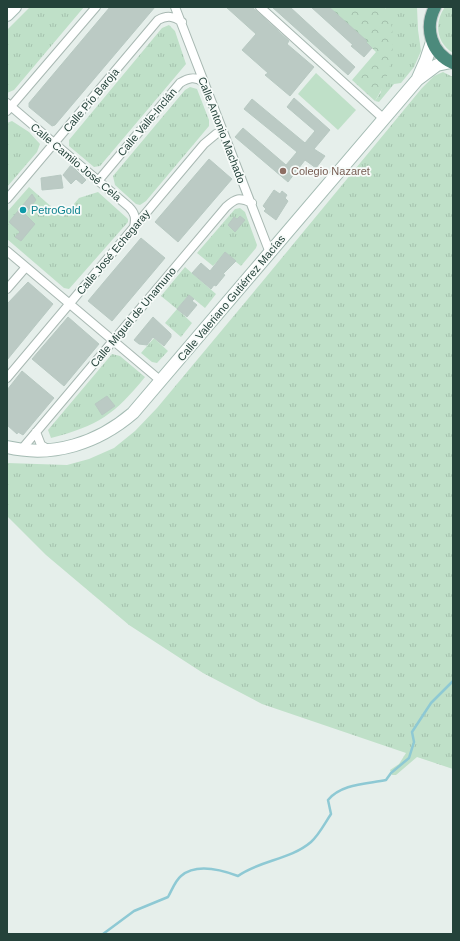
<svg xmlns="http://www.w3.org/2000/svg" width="460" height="941" font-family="Arial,sans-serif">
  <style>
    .grass { fill: url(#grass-tufts) }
    .forest { fill: url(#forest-crowns) }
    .garden { fill: #bfe0c8 }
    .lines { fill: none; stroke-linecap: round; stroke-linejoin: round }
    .stream { stroke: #8ec9d4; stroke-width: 2.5 }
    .building { fill: #bbcac4; stroke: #b8c9c2 }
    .minor-casing { stroke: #a8b8b2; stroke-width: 10 }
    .secondary-casing { stroke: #a4bbb3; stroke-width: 14 }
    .trunk-casing { stroke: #c2cac8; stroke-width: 14 }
    .minor { stroke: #fff; stroke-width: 8 }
    .secondary { stroke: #fff; stroke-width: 12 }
    .trunk { stroke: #4c8a7c; stroke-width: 12 }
    .education-dot { fill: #8d6e63; stroke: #f7fbf9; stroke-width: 1.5 }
    .culture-dot { fill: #0f9aa8; stroke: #f7fbf9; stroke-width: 1.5 }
    .labels { text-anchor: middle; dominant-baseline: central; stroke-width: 3.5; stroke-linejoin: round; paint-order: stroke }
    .street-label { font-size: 11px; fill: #24423a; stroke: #f7fbf9 }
    .education-label { font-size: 11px; fill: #785e54; stroke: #f7fbf9; text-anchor: start }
    .culture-label { font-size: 11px; fill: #0d838f; stroke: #f7fbf9; text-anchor: start }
  </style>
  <defs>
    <pattern id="grass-tufts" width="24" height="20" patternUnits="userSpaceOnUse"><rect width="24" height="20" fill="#bfe0c8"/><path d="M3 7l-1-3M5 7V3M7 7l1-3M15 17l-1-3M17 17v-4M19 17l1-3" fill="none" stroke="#a4c1ad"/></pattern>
    <pattern id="forest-crowns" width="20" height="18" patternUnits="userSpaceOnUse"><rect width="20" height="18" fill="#bfe0c8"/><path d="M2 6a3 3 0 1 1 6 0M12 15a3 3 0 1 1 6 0" fill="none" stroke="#a4c1ad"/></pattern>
  </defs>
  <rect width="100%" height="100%" fill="#e6efeb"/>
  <path class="grass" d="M30 7H84L14 90 7 93V30Z
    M385 7H417L418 30 421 51 414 67 401 83 394 84 379 102 375 101 381 92 386 9Z
    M445 7H453V53C436 43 434 22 445 7Z
    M169 25 175 31 186 64 100 166 94 167 69 146V140L162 28Z
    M443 72 453 77V769L417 757 396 775H392L390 770 399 764 406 753 262 704 203 673 129 625 46 555 7 516V463L67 465 89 459 114 448 135 431 157 408 262 282 422 88 434 76Z
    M190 87 197 89 209 120V126L146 201 140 205 136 204 115 185 113 176 185 90Z
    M12 121 29 132 40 144 37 152 7 187V123Z
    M29 187 63 217 79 198 98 192 128 219V222L69 289 64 288 7 239V212Z
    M240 208 245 212 257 245 256 248 241 266 225 253 213 266 197 253 235 209Z
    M185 267 216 294 205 308 189 295 177 309 192 323 181 337 165 323 177 309 161 296Z
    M154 338 168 351 157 363 152 362 141 353Z
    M112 354 120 356 145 377C115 414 98 426 51 438L48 430Z"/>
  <path class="forest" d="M329 7H385C400 35 392 75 375 101L352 80 376 52Z"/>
  <path class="garden" d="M316 73 356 110 338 130 298 94Z"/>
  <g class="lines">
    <path class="stream" d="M103 934 134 911 168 897C172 890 175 881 181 876 196 863 222 870 238 876 260 860 290 860 311 842 319 835 325 823 331 814L328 800C341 784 366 784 386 780L391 773 409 758 414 742 412 732 431 703 453 681"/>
  </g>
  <path class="building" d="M110 7H155L55 125 52 126 29 107V103Z
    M226 7H252L289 41 287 44 314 67 290 96 265 75 268 73 242 50 256 34Z
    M272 7H290L355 67 348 75Z
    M311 7H329L367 41 366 42 372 48 364 57 351 46 353 45Z
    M294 98 330 130 314 149 325 156 316 168 305 160 288 182 235 137 243 128 286 165 297 152 244 109 252 99 305 143 315 131 287 107Z
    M209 159 232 179 178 242 155 222Z
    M71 165 86 180 82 184 76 179 71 184 63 175Z
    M61 175 63 188 42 190 41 178Z
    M274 190 280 194 282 191 287 195 285 198 288 201 276 220 264 211 266 209 263 206Z
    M32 194 36 200 25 214 35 224 21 241 15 237 20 232 9 222Z
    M240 216 245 220 235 232 228 225 234 217 237 219Z
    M141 238 165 258 112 321 88 301Z
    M225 252 236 261 223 274 225 275 216 286 214 285 211 289 192 273 201 263 210 271Z
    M28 282 53 304 7 360V304Z
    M189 295 194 299 192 301 197 305 187 317 177 309Z
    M68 317 99 344 64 386 32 359Z
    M153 317 171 334V337L164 346 153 337 147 345 139 344 134 340Z
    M22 371 54 398 23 435 18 432 17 434 7 425V390Z
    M107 396 115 406 102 415 95 404Z"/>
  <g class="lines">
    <defs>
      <path id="minor" d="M175 7 270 253
        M260 7 384 119
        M7 103 129 207C135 213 136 218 134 227
        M7 111 96 7
        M98 181 180 83C188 78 195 76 203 82
        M7 199 158 20C167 15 173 16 182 22
        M7 251 161 381
        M7 289 26 267
        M7 378 204 144 216 134 223 131
        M36 432 41 445 49 450
        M21 450 226 207C236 198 239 197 252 203"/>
      <path id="secondary" d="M7 15 15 7
        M418 78 426 60 432 42
        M7 447C53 458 98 443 133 413L417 80 437 65 451 62"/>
      <path id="trunk" d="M435 7C424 28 431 53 453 63"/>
    </defs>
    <use href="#minor" class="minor-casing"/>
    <use href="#secondary" class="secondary-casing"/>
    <use href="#trunk" class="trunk-casing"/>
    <use href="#minor" class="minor"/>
    <use href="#secondary" class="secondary"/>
    <use href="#trunk" class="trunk"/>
  </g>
  <circle class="education-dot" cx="283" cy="171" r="4"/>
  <circle class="culture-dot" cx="23" cy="210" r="4"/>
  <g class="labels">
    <g class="street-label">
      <text transform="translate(91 100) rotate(-50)">Calle Pío Baroja</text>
      <text transform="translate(147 122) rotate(-50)">Calle Valle-Inclán</text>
      <text transform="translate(222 130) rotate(69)">Calle Antonio Machado</text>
      <text transform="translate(76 162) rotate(40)">Calle Camilo José Cela</text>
      <text transform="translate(113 252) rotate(-50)">Calle José Echegaray</text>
      <text transform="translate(231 298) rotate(-50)">Calle Valeriano Gutiérrez Macías</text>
      <text transform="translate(133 317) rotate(-50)">Calle Miguel de Unamuno</text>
    </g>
    <g class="education-label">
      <text x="291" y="171">Colegio Nazaret</text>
    </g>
    <g class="culture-label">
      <text x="31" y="210">PetroGold</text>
    </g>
  </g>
  <rect width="460" height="941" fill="none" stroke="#24423a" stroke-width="16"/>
</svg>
